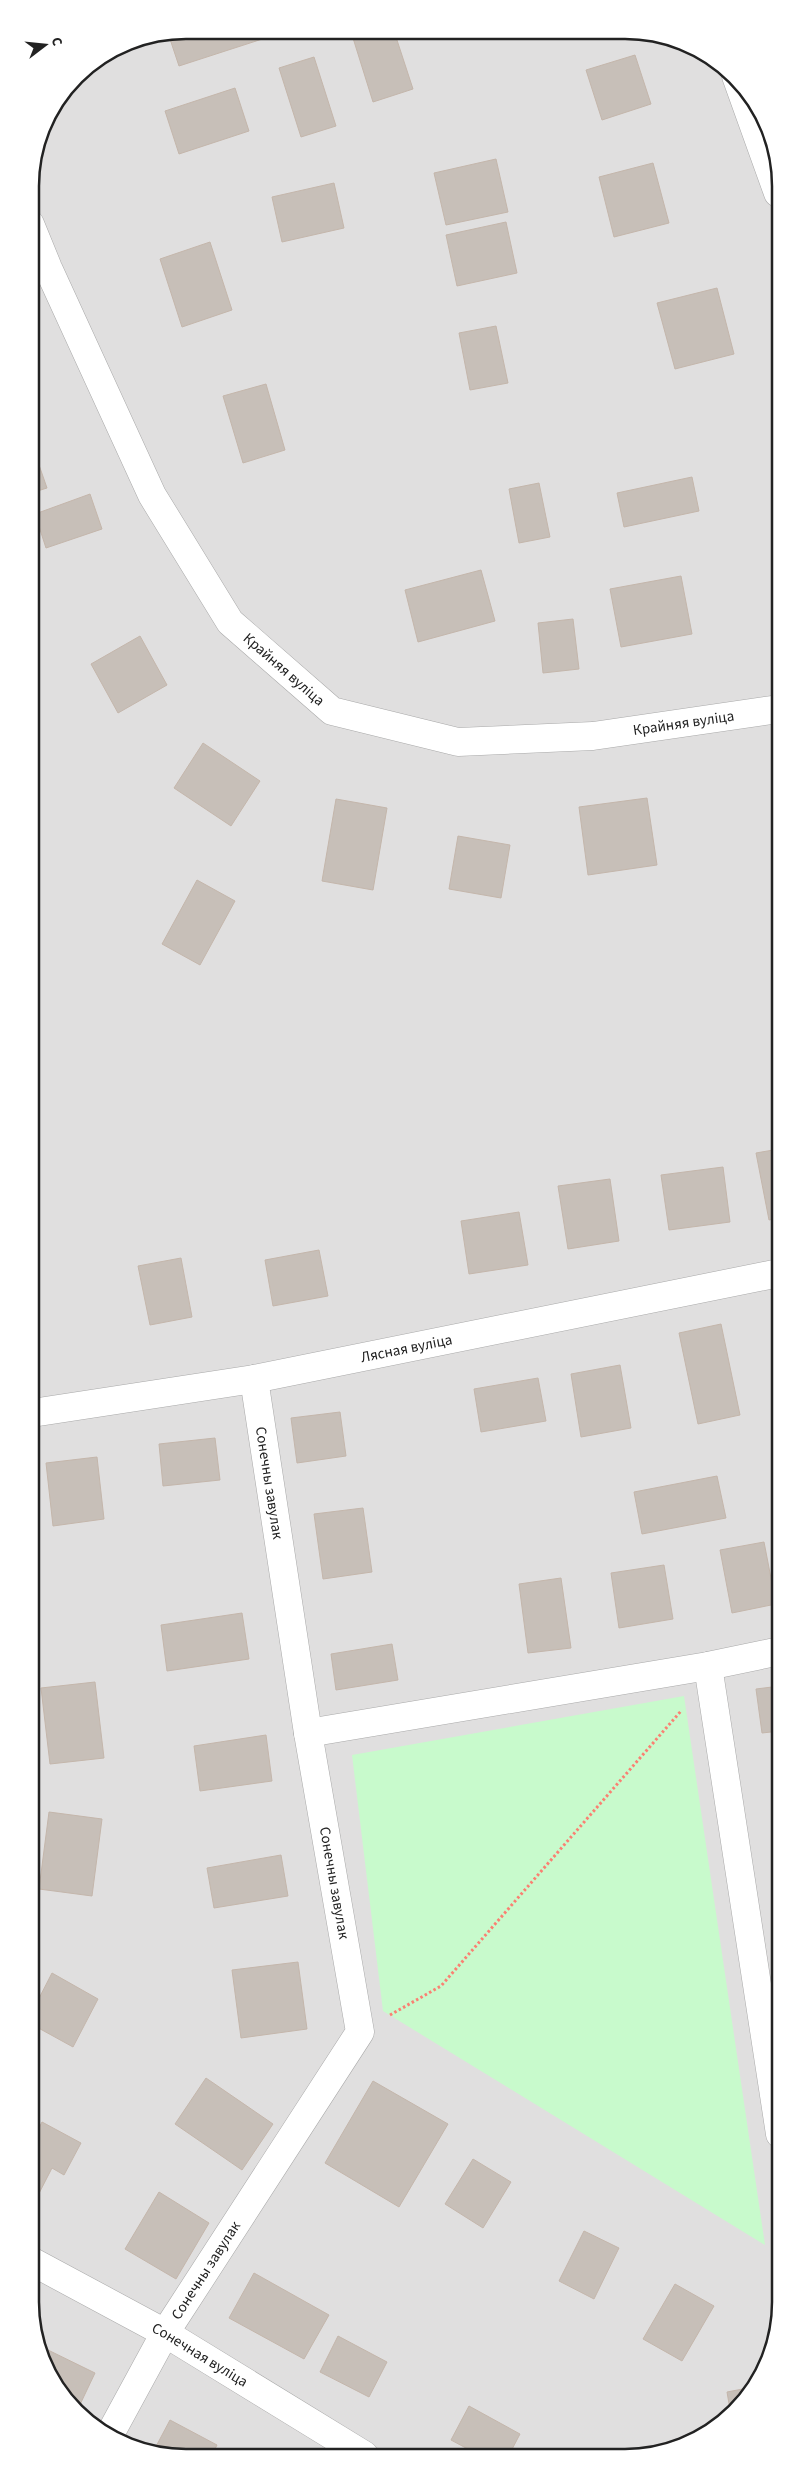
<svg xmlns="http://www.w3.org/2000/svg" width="811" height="2488" font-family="'Source Sans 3',sans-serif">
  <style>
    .residential { fill: #e0dfdf }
    .park { fill: #c8facc }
    .building { fill: #c7bfb8; stroke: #c4b6ab }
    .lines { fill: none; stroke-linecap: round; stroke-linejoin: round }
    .minor-casing { stroke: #a9a9a9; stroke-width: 29 }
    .path { stroke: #fa8072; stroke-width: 3; stroke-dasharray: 2.5 2.5; stroke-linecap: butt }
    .minor { stroke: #fff; stroke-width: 28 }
    .labels { text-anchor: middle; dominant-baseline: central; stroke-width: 4; stroke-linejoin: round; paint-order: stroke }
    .street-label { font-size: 15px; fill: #222; stroke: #fff }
    .rim { fill: none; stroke: #222; stroke-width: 2.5 }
  </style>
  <rect width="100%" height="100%" fill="#f2efe9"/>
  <path class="residential" d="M185 30 656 33 703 51 736 76 778 155 781 2312 769 2362 742 2405 703 2437 656 2455H155L116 2442 75 2412 46 2372 33 2333 30 175 46 116 83 69 126 42Z"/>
  <path class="park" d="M684 1696 765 2245 383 2011 352 1755Z"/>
  <path class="building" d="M185 30 287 31 179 66 168 33Z
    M375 31H394L413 89 373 102 353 38Z
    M635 55 651 104 602 120 586 70Z
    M314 57 336 126 301 137 279 68Z
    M235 88 249 131 179 154 165 111Z
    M496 159 508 212 446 225 434 173Z
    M653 163 669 223 614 237 599 177Z
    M334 183 344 228 282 242 272 197Z
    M506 222 517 273 457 286 446 235Z
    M210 242 232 310 182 327 160 259Z
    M717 288 734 354 675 369 657 303Z
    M496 326 508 383 470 390 459 333Z
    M266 384 285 450 243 463 223 396Z
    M31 442 47 488 31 493Z
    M692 477 699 511 624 527 617 493Z
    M539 483 550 537 519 543 509 489Z
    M90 494 102 529 46 548 35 514Z
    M481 570 495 621 418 642 405 590Z
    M681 576 692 634 621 647 610 589Z
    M573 619 579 669 543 673 538 623Z
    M140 636 167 685 118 713 91 664Z
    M203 743 260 781 231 826 174 788Z
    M647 798 657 865 588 875 579 807Z
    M336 799 387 808 373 890 322 881Z
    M458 836 510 845 501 898 449 889Z
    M197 880 235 901 200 965 162 944Z
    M779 1149V1218L769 1220 756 1153Z
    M723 1167 730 1222 669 1230 661 1175Z
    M610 1179 619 1241 568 1249 558 1186Z
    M519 1212 528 1265 469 1274 461 1221Z
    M319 1250 328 1296 273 1306 265 1260Z
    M181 1258 192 1317 150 1325 138 1266Z
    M721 1324 740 1415 698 1424 679 1333Z
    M620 1365 631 1428 581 1437 571 1374Z
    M538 1378 546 1421 481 1432 474 1389Z
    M340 1412 346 1456 297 1463 291 1418Z
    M215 1438 220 1480 163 1486 159 1444Z
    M97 1457 104 1519 53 1526 46 1463Z
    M717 1476 726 1518 642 1534 634 1492Z
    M363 1508 372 1572 323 1579 314 1514Z
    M764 1542 776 1604 732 1613 720 1550Z
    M664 1565 673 1619 619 1628 611 1573Z
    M561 1578 571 1648 528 1653 519 1584Z
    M242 1613 249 1659 167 1671 161 1625Z
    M392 1644 398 1680 336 1690 331 1654Z
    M95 1682 104 1758 50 1764 41 1688Z
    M780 1686V1731L762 1733 756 1689Z
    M266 1735 272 1781 200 1791 194 1746Z
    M49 1812 102 1819 92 1896 39 1889Z
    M281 1855 288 1896 214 1908 207 1868Z
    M298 1962 307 2029 241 2038 232 1970Z
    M52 1973 98 1999 73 2047 33 2025V2010Z
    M206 2078 273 2124 242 2170 175 2124Z
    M373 2081 448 2124 399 2207 325 2163Z
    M42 2122 81 2143 64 2175 52 2168 33 2205V2140Z
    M473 2159 511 2182 483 2228 445 2204Z
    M159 2192 209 2223 176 2279 125 2249Z
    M584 2231 619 2248 594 2299 559 2281Z
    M254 2273 329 2315 304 2359 229 2318Z
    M675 2284 714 2306 682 2361 643 2339Z
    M338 2336 387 2362 369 2397 320 2372Z
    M48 2350 95 2373 76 2413 46 2372 43 2361Z
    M753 2387 742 2405 731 2415 727 2392Z
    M469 2406 520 2434 509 2455H479L451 2440Z
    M170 2420 217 2445 212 2455 152 2454Z"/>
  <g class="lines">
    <defs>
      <g id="minor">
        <path d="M736 76 778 193"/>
        <path id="s1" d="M30 224 48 268 152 495 230 622 332 711 458 742 593 736 779 709"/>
        <path id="s2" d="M32 1413 254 1379 779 1273"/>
        <path d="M708 1666 780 2134"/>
        <path d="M308 1733 708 1666 780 1651"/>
        <path id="s3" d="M33 2262 165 2333 364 2455"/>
        <path id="s4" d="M109 2436 165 2333 360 2032 308 1733 254 1379"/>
      </g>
    </defs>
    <use href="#minor" class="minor-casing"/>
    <path class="path" d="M390 2015 441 1986 681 1711"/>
    <use href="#minor" class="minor"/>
  </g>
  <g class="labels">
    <g class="street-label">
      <text stroke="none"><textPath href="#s1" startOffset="518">Крайняя вуліца</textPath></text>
      <text stroke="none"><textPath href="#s1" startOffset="938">Крайняя вуліца</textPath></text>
      <text stroke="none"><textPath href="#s2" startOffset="380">Лясная вуліца</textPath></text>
      <text transform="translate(269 1483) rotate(81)">Сонечны завулак</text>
      <text transform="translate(334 1883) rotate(80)">Сонечны завулак</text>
      <text stroke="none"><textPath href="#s4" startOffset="192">Сонечны завулак</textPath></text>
      <text stroke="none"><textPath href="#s3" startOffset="191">Сонечная вуліца</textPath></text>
    </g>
  </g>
  <path d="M0 0H811V2488H0ZM186 39H625A147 147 0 0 1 772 186V2302A147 147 0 0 1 625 2449H186A147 147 0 0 1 39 2302V186A147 147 0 0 1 186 39Z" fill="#fff" fill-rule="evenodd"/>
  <path class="rim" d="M186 39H625A147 147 0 0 1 772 186V2302A147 147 0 0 1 625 2449H186A147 147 0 0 1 39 2302V186A147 147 0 0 1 186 39Z"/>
  <g transform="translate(45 45) rotate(74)" stroke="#ffffff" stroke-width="4" paint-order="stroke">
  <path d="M0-4L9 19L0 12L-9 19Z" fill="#222222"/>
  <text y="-8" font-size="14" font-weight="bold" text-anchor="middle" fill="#222222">С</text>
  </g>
</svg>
